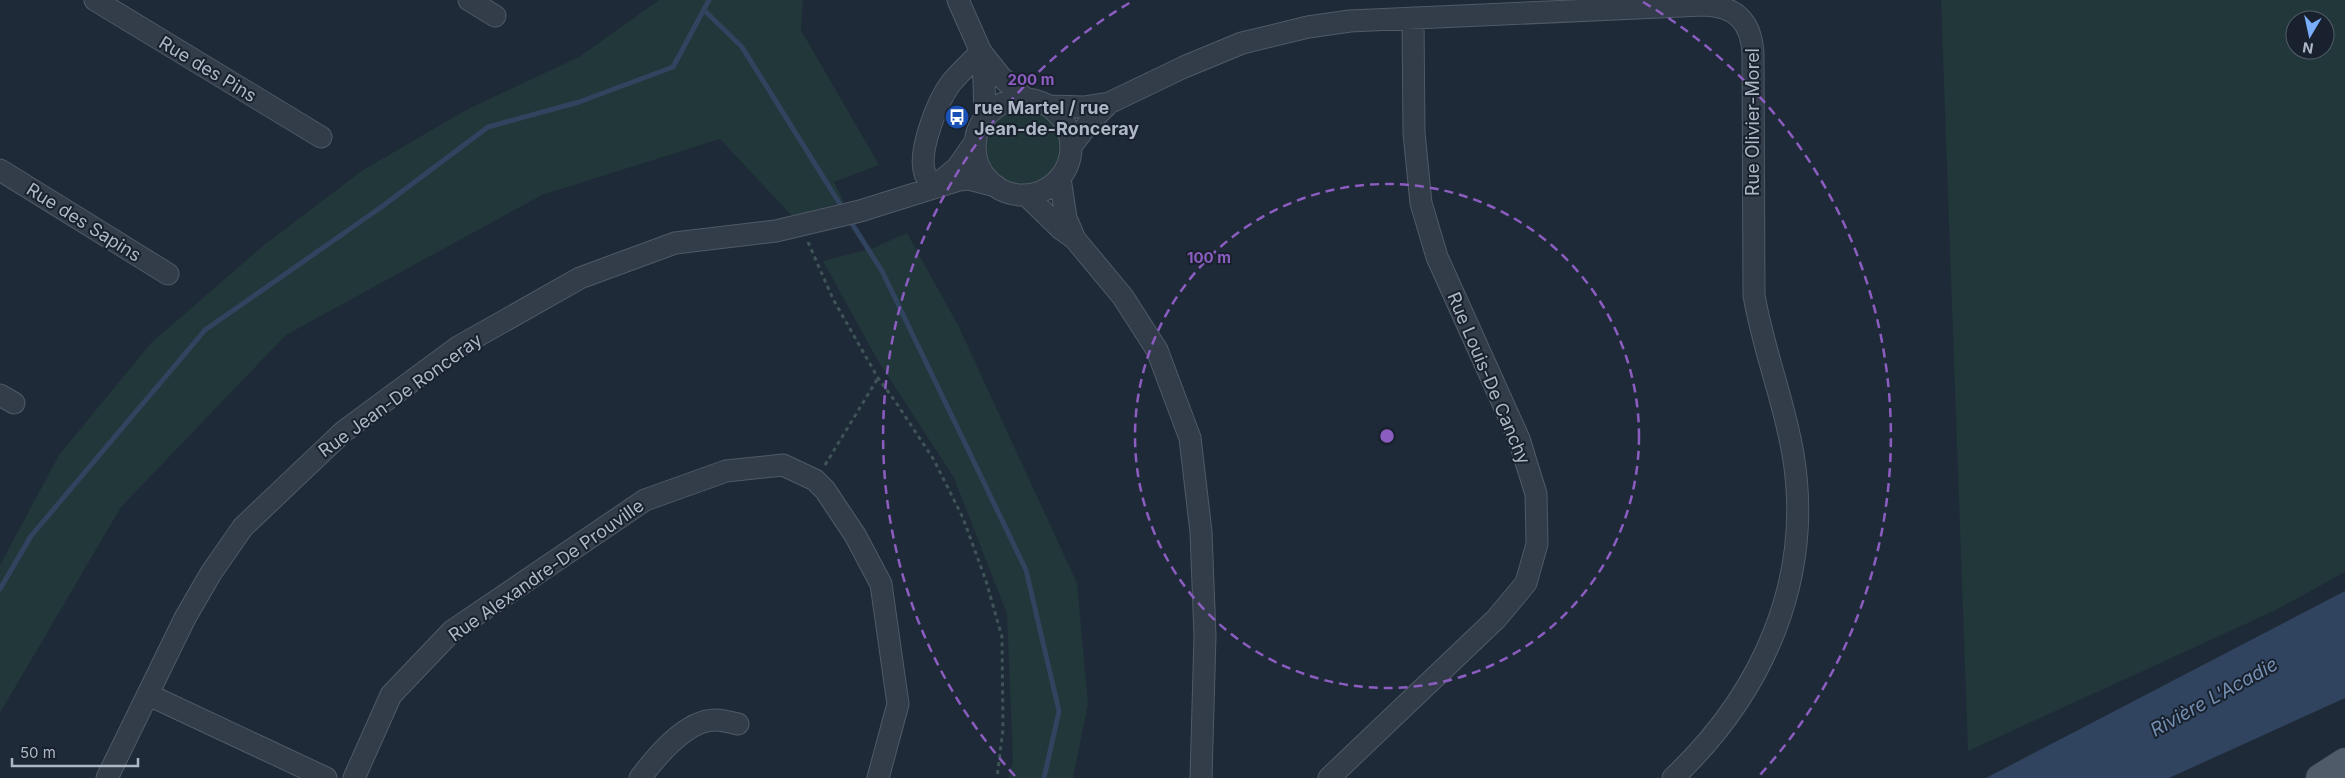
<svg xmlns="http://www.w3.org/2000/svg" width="2345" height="778" font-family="Inter,sans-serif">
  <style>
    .green { fill: #213739; fill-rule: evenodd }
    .water { fill: #30445f }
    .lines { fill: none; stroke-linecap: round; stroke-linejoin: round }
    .stream { stroke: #30445f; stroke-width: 5 }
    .minor-casing { stroke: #505a67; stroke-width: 23 }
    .major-casing { stroke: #3c4552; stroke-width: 29 }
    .path { stroke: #3e5457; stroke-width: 3; stroke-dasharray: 4 4; stroke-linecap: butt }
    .minor { stroke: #333c49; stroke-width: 21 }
    .major { stroke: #505b69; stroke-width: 28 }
    .ring { fill: none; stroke: #8c5dc1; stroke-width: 2.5; stroke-dasharray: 9 6 }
    .labels { text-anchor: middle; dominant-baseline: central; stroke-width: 4; stroke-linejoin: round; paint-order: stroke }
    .street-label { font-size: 18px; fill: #adb7c6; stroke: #18212d }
    .poi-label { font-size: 18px; font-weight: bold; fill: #adb7c6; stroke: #18212d; text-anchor: start }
    .water-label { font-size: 19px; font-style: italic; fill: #738eb0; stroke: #18212d }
    .centre { fill: #8c5dc1; stroke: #18212d; stroke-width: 2.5 }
    .ring-label { font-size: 15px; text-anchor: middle; font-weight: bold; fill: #8c5dc1; stroke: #18212d; stroke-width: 4; stroke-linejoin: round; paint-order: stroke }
  </style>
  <rect width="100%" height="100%" fill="#1f2a38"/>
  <path class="green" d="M659 0H803L801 30 879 165 834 182 844 202 792 216 720 139 542 195 286 335 121 507 0 713V565L59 455 151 343 264 245 363 170 468 109 579 57Z
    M1941 0H2345V572L2276 610 1968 751ZM2295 20H2325V50H2295Z
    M985 149a40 40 0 1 1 80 0a40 40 0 1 1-80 0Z
    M907 233 959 327 1077 583 1088 704 1073 778H1008L1013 762 1007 614 954 478 877 359 823 261 873 248Z"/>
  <path class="water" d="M2345 591V698L2169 778H1986Z"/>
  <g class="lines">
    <path class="stream" d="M704 10 742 47 843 209
      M849 219 882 271 1026 570 1059 711 1044 778
      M0 589 31 536 205 330 380 208 488 127 579 102 673 67 709 0"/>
    <defs>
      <path id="minor" d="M95 0 321 137
        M469 0 495 16
        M958 0 981 52 1000 76 1026 99
        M981 52 984 80 985 118
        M975 147a48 48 0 1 1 96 0a48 48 0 1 1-96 0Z
        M1050 106 1084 107 1109 103 1184 67 1242 43 1308 27 1350 21 1703 5C1735 6 1751 20 1753 53L1754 295C1763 349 1784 400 1793 454 1814 579 1763 693 1673 778
        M1072 145 1089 123 1109 103
        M0 170 168 274
        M1060 178 1066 218 1074 237
        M936 185 957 168 975 142
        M934 187C931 183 927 178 925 174 917 152 938 100 951 83 960 72 971 62 981 52
        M1026 195 1061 229 1074 238 1123 297 1157 350 1190 438 1201 532 1205 636 1201 778
        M0 395 14 403
        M149 695 326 778
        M107 778 185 618 211 573 243 527 343 432 458 347 580 278 675 243 776 231 860 211 959 180 969 179 996 186
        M354 778 391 695 452 631 645 500 726 471 783 465 815 480 825 490 855 535 881 584 898 704 878 778
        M640 778C656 757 686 720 715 720 722 720 730 722 738 724
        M1329 778 1496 619 1526 583 1537 544 1536 494 1519 439 1437 257 1421 203 1414 133 1413 18"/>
      <path id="major" d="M2320 778 2345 762"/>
    </defs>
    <use href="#minor" class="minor-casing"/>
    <use href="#major" class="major-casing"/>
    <path class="path" d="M808 242 833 299 878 378 895 401 934 460 963 518 986 581 1002 637 1003 729 997 778
      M825 465 878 378"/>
    <use href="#minor" class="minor"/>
    <use href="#major" class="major"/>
  </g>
  <g class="ring">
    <circle cx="1387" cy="436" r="252"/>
    <path d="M1015 776A504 504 0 0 1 1131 2M1643 2A504 504 0 0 1 1759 776"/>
  </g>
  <defs>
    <symbol id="bus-disc" viewBox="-11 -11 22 22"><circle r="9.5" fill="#1a4fb4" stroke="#18212d"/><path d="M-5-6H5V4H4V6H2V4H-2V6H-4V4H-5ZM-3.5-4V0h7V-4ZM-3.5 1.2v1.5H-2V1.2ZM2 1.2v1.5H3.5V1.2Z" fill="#fff"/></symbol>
  </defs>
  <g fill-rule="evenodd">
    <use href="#bus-disc" x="943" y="103" width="28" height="28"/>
  </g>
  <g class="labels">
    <g class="street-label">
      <text transform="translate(208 69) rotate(31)">Rue des Pins</text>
      <text transform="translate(1752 122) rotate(-90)">Rue Olivier-Morel</text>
      <text transform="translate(84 222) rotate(32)">Rue des Sapins</text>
      <text transform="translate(1489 378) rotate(67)">Rue Louis-De Canchy</text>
      <text transform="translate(400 395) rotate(-36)">Rue Jean-De Ronceray</text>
      <text transform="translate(546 570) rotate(-35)">Rue Alexandre-De Prouville</text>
    </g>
    <g class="poi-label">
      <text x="974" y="107">rue Martel / rue<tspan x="974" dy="21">Jean-de-Ronceray</tspan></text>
    </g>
    <g class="water-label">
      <text transform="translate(2214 697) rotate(-29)">Rivière L'Acadie</text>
    </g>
  </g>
  <circle cx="1387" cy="436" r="8" class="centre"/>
  <g class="ring-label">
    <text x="1031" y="85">200 m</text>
    <text x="1209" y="263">100 m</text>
  </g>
  <g transform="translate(2310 35) rotate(189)"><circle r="24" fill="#18212d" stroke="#545d6a"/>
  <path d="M0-4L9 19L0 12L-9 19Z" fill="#7aaefd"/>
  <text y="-8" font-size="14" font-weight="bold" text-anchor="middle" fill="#adb7c6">N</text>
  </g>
  <path d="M12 758v8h126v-8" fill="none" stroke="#adb7c6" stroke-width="2.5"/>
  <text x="20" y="758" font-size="15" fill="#adb7c6" stroke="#18212d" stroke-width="4" paint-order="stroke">50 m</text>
</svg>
